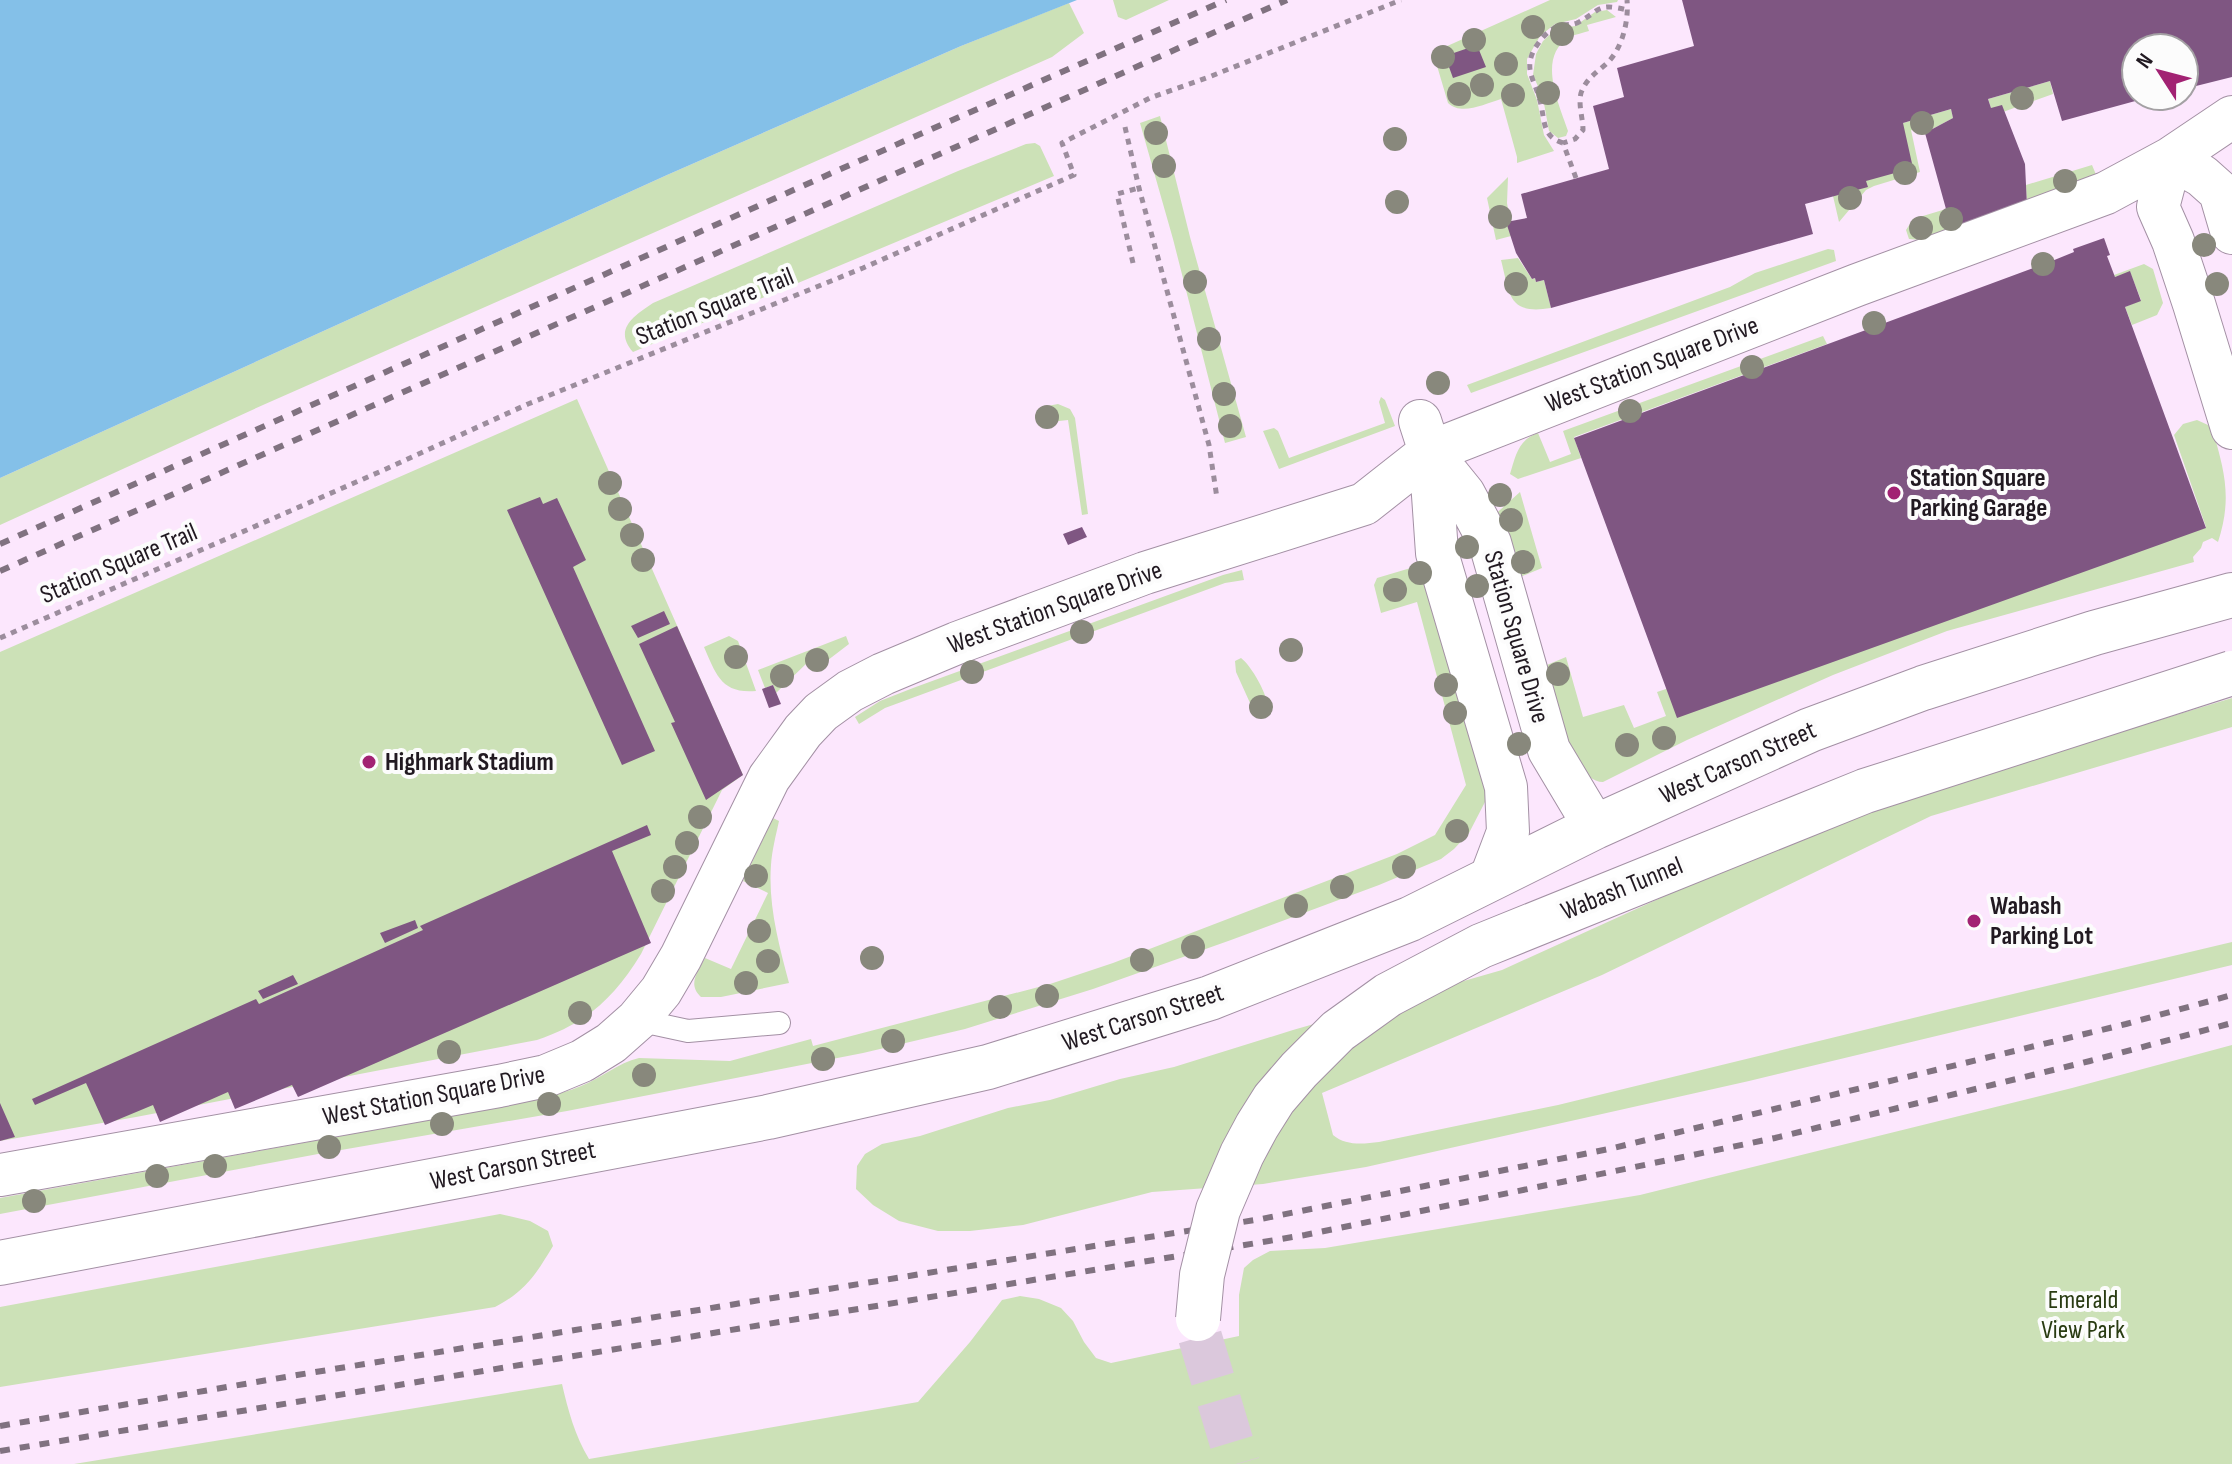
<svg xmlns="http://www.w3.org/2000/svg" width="2232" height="1464" font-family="'Sofia Sans Condensed',sans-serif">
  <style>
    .green { fill: #cce1b7 }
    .water { fill: #84c0e8 }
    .building { fill: #7f5682 }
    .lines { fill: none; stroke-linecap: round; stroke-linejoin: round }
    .tertiary-tunnel { stroke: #dbc8dc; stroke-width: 44; stroke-dasharray: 44 22; stroke-linecap: butt }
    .service-casing { stroke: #a390a4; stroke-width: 24 }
    .minor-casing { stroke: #a390a4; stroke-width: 44 }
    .primary-casing { stroke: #a390a4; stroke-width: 46 }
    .path { stroke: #9c8d9d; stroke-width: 5; stroke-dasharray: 6 6; stroke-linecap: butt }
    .service { stroke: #fff; stroke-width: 22 }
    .minor { stroke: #fff; stroke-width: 42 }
    .primary { stroke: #fff; stroke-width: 44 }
    .rail { stroke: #807280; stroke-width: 6; stroke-dasharray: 10 10; stroke-linecap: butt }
    .tertiary-bridge-casing { stroke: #a390a4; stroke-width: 46; stroke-linecap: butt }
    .tertiary-bridge { stroke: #fff; stroke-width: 44 }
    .tree { fill: #88887c }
    .poi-dot { fill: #a22273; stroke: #fcfcfc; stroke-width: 3 }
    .labels { text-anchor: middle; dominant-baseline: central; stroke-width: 8; stroke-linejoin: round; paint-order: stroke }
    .street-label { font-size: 26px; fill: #211921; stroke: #fcfcfc }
    .poi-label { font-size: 26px; font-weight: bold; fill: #211921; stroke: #fcfcfc; text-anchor: start }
    .park-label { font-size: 26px; fill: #293b12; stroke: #fcfcfc }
  </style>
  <rect width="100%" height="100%" fill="#fce7fd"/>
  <path class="green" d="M1113 0H1169L1126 20 1118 17Z
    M1550 0H1618L1617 2 1598 5 1576 19 1555 24 1540 36 1527 59V74L1537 100 1544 135 1554 151 1517 163V157L1501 99C1484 104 1462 116 1448 103L1435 59 1445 47Z
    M1069 3 1084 33 1052 57 263 405 0 525V478L667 175 961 46Z
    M1607 10 1616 17 1587 25 1589 31C1583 33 1576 34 1570 37 1536 56 1559 104 1568 131L1566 136 1558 138 1549 131 1543 98 1533 75 1536 54 1543 41 1556 29 1575 26 1595 12Z
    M2050 81 2053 94 2003 112 1991 108 1988 99Z
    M1951 109 1953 118 1925 133 1911 130 1920 172 1874 186 1866 190 1839 222 1833 196 1866 181 1903 123Z
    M1160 116 1190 237 1246 437 1225 443 1173 239 1140 123Z
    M1035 143 1040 146 1054 176 633 352C613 329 634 316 653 303L958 171 1026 144Z
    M2092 165 2097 177 2027 206 2026 185Z
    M1508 177 1507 203 1510 221 1507 222 1511 236 1496 240 1487 198Z
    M1946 209 1955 228 1921 240 1909 239 1906 230 1913 219Z
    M1828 249 1834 250 1836 261 1471 393 1467 385 1730 287 1755 273Z
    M1518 258 1532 279 1535 278 1536 282 1544 280 1551 308C1508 315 1510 295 1501 260Z
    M2144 264 2153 269 2163 303 2157 315 2132 325 2125 307 2141 300 2130 272 2115 277 2114 275Z
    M1823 336 1827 344 1574 437 1581 458 1518 479 1510 474C1516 455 1518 440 1538 433L1550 462 1571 454 1563 431Z
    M1381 397 1385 400 1395 426 1279 469 1263 431 1274 428 1278 431 1289 458 1385 423 1379 402Z
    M577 399 743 775 722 790 641 954C614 998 587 1023 537 1040L136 1117 0 1141V652Z
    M1058 404 1070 409 1075 418 1088 514 1082 515 1068 420 1042 423 1035 417 1042 407Z
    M2197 420 2208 425 2213 431C2225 473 2232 499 2218 542L2212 538 2203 542 2201 548 2193 557 2194 562 1947 631 1833 675 1687 740 1603 782C1570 782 1550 693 1542 667L1566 657 1583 717 1624 705 1634 728 1666 716 1657 692 1666 689 2206 527 2174 435 2183 424Z
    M1520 492 1542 568 1513 580 1490 519Z
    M1414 567 1421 568 1486 793 1485 802 1469 833 1454 849 1441 859 1379 885 1231 940 1093 989 965 1029 863 1053 567 1111 318 1154 0 1214V1198L506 1106C531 1100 557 1096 581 1086 601 1078 618 1063 639 1058L730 1061 811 1039 813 1046 1050 984 1113 963 1397 854 1435 835 1466 785 1417 602 1381 613 1374 585 1377 578Z
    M1242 570 1244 580 1225 583 885 708 859 724 855 717 880 701 913 688 1223 575Z
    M729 636 738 641 756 691C721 694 716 674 704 647Z
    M846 636 849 644 815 670 808 662 776 693 773 685 765 688 758 670Z
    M1241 658C1252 666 1271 700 1268 713L1263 717 1255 714 1236 672 1235 661Z
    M2232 698V727L1931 816 1602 975 1322 1093 1333 1135C1346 1146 1363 1144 1379 1142L1558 1105 1950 1009 2232 942V965L1749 1081 1366 1167 1263 1184 1152 1192 1023 1225 970 1231H938L899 1221 873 1205 856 1189 857 1166 865 1154 882 1144 920 1136 1008 1108 1050 1100 1120 1079 1174 1067 1293 1030 1502 970 1700 880 1822 822Z
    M773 818 779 821C776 835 772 850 771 865 768 905 779 945 789 983L721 997H701C687 984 698 972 705 958L731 969 768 893 743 881Z
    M2232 1045V1464H74L562 1384C568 1410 575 1436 589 1459L918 1402 970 1342 1002 1300 1020 1296 1039 1299 1061 1308 1073 1321 1084 1342 1096 1358 1111 1363 1239 1336V1295L1244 1268 1253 1260 1270 1251 1325 1248 1640 1195 2072 1088Z
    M500 1214 530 1221 548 1231 553 1246C536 1274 526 1291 495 1307L0 1387V1307Z"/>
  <path class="water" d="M0 0H1077L961 46 667 175 0 478Z"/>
  <path class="building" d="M1682 0H2232V77L2184 89V48H2136V96L2150 97 2062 121 2050 81 1988 99 1991 108 2002 105 2025 164 2027 206 1955 228 1946 209 1925 133 1953 118 1951 109 1903 123 1913 168 1866 181 1868 187 1805 204 1813 234 1551 308 1544 280 1536 282 1535 278 1532 279 1516 253 1506 222 1527 218 1521 194 1609 169 1593 106 1624 97 1617 68 1694 46Z
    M1477 45 1486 67 1453 78 1445 56Z
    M2104 238 2110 255 2107 256 2115 277 2130 271 2141 301 2125 307 2206 528 1677 718 1574 438 2047 263 2074 252 2073 249Z
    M540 497 543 504 557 498 586 560 573 567 655 751 622 765 507 510Z
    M1082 527 1087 537 1068 545 1063 534Z
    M664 611 670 624 638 638 631 626Z
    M677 626 743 775 706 800 671 723 675 722 639 644Z
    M773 685 781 704 769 708 762 689Z
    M647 825 651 835 612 851 651 943 298 1097 292 1085 235 1109 228 1092 160 1122 153 1105 105 1125 86 1083 35 1105 32 1099 256 999 259 1004 423 930 420 926Z
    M415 920 418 928 385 943 380 933Z
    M293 975 298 984 263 999 258 991Z
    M0 1103 15 1137 0 1141Z"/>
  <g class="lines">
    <path class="tertiary-tunnel" d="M1200 1337 1238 1464"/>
    <defs>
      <path id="service" d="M637 1020 688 1031 779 1023"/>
      <path id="minor" d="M2171 158 2158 207 2173 241 2194 304 2232 428
        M2171 158 2202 176 2220 192 2232 233
        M1420 421 1430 452 1437 553 1506 787 1508 832 1491 877
        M1430 452 1464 494 1490 543 1549 750 1595 827
        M0 1175 499 1086 546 1076 582 1061 611 1043 637 1020 661 991 681 957 769 778 803 731 821 712 850 691 883 674 957 643 1145 573 1364 504 1430 452 1857 285 2106 193 2171 158 2232 117"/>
      <path id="primary" d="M0 1263 768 1117 988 1067 1210 998 1410 919 1595 827 1810 730 1923 688 2094 633 2232 595"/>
    </defs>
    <use href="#service" class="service-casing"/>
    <use href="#minor" class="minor-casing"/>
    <use href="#primary" class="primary-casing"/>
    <path class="path" d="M1125 127 1139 188 1209 445 1217 498
      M1563 143C1543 137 1545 123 1541 105 1536 79 1519 68 1540 41 1546 33 1554 26 1564 25 1570 24 1572 25 1577 23 1601 11 1596 2 1627 10
      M1576 178 1563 143 1575 139 1583 130C1583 118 1578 105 1581 93 1586 79 1596 73 1606 64 1622 50 1629 21 1627 0
      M1133 263 1117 194 1139 188
      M0 638 386 469 528 404 863 268 1074 175 1062 143 1150 98 1209 77 1401 0"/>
    <use href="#service" class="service"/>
    <use href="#minor" class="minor"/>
    <use href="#primary" class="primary"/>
    <path class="rail" d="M0 544 843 168 1226 0
      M0 571 1287 0
      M0 1426 297 1375 1261 1219 1609 1149 2126 1024 2232 995
      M0 1451 1305 1235 1775 1138 2090 1061 2232 1023"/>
    <defs>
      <path id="tertiary-bridge" d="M1198 1319 1202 1275 1218 1210 1242 1154 1257 1126 1274 1099 1299 1070 1338 1031 1388 995 1481 946 1865 791 2232 673"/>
    </defs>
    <use href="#tertiary-bridge" class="tertiary-bridge-casing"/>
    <use href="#tertiary-bridge" class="tertiary-bridge"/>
  </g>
  <g class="tree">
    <circle cx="1533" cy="27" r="12"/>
    <circle cx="1562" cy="34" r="12"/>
    <circle cx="1474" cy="40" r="12"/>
    <circle cx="1443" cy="57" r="12"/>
    <circle cx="1506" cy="64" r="12"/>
    <circle cx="1482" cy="85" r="12"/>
    <circle cx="1548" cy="93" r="12"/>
    <circle cx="1459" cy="94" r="12"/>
    <circle cx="1513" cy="95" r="12"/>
    <circle cx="2022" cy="98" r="12"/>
    <circle cx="1922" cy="123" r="12"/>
    <circle cx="1156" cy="133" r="12"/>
    <circle cx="1395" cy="139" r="12"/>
    <circle cx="1164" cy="166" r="12"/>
    <circle cx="1905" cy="173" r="12"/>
    <circle cx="2065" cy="181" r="12"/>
    <circle cx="1850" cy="198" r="12"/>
    <circle cx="1397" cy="202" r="12"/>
    <circle cx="1500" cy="217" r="12"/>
    <circle cx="1951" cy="219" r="12"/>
    <circle cx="1921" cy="228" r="12"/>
    <circle cx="2204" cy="245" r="12"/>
    <circle cx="2043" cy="264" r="12"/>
    <circle cx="1195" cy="282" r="12"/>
    <circle cx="1516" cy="284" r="12"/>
    <circle cx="2217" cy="284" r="12"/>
    <circle cx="1874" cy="323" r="12"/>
    <circle cx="1209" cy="339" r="12"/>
    <circle cx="1752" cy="367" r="12"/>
    <circle cx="1438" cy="383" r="12"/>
    <circle cx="1224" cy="394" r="12"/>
    <circle cx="1630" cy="411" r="12"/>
    <circle cx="1047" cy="417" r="12"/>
    <circle cx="1230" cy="426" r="12"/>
    <circle cx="610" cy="483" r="12"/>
    <circle cx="1500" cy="495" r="12"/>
    <circle cx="620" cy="509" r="12"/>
    <circle cx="1511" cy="520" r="12"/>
    <circle cx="632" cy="535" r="12"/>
    <circle cx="1467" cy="547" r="12"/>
    <circle cx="643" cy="560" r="12"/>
    <circle cx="1523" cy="562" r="12"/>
    <circle cx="1420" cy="573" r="12"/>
    <circle cx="1477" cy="586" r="12"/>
    <circle cx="1395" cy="590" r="12"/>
    <circle cx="1082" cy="632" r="12"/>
    <circle cx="1291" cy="650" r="12"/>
    <circle cx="736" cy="657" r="12"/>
    <circle cx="817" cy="660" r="12"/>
    <circle cx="972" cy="672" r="12"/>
    <circle cx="1558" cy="674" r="12"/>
    <circle cx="782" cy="676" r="12"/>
    <circle cx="1446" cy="685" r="12"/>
    <circle cx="1261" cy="707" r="12"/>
    <circle cx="1455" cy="713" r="12"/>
    <circle cx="1664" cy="738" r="12"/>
    <circle cx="1519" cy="744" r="12"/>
    <circle cx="1627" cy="745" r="12"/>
    <circle cx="700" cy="817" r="12"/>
    <circle cx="1457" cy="831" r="12"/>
    <circle cx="687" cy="843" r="12"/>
    <circle cx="675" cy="867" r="12"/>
    <circle cx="1404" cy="867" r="12"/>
    <circle cx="756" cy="876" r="12"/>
    <circle cx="1342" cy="887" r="12"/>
    <circle cx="663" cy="891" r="12"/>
    <circle cx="1296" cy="906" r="12"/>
    <circle cx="759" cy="931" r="12"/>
    <circle cx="1193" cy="947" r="12"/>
    <circle cx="872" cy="958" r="12"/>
    <circle cx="1142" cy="960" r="12"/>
    <circle cx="768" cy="961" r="12"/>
    <circle cx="746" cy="983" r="12"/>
    <circle cx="1047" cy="996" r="12"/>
    <circle cx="1000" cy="1007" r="12"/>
    <circle cx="580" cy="1013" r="12"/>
    <circle cx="893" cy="1041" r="12"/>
    <circle cx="449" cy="1052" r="12"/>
    <circle cx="823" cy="1059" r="12"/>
    <circle cx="644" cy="1075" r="12"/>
    <circle cx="549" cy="1104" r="12"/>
    <circle cx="442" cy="1124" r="12"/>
    <circle cx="329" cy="1147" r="12"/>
    <circle cx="215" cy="1166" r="12"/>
    <circle cx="157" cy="1176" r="12"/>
    <circle cx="34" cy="1201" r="12"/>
  </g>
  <g class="poi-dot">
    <circle cx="1894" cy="493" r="8"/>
    <circle cx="369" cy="762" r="8"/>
    <circle cx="1974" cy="921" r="8"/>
  </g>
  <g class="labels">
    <g class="street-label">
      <text transform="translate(715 307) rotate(-22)">Station Square Trail</text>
      <text transform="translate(1652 365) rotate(-21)">West Station Square Drive</text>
      <text transform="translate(119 564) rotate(-23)">Station Square Trail</text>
      <text transform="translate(1055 608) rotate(-20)">West Station Square Drive</text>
      <text transform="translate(1516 637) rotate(74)">Station Square Drive</text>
      <text transform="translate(1738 763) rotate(-24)">West Carson Street</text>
      <text transform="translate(1622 889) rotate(-22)">Wabash Tunnel</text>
      <text transform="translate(1143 1018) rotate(-18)">West Carson Street</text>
      <text transform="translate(434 1096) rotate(-11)">West Station Square Drive</text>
      <text transform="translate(513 1166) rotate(-11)">West Carson Street</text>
    </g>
    <g class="poi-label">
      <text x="1910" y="478">Station Square<tspan x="1910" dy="30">Parking Garage</tspan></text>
      <text x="385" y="762">Highmark Stadium</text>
      <text x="1990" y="906">Wabash<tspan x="1990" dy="30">Parking Lot</tspan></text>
    </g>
    <g class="park-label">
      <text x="2083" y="1300">Emerald<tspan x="2083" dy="30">View Park</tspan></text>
    </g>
  </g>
  <g transform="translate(2160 72) rotate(306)"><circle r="38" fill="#fcfcfc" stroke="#a4a1a4" stroke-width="2"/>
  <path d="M0-6L14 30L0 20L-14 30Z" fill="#a22273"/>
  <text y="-12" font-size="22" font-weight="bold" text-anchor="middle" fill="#211921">N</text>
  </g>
</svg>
